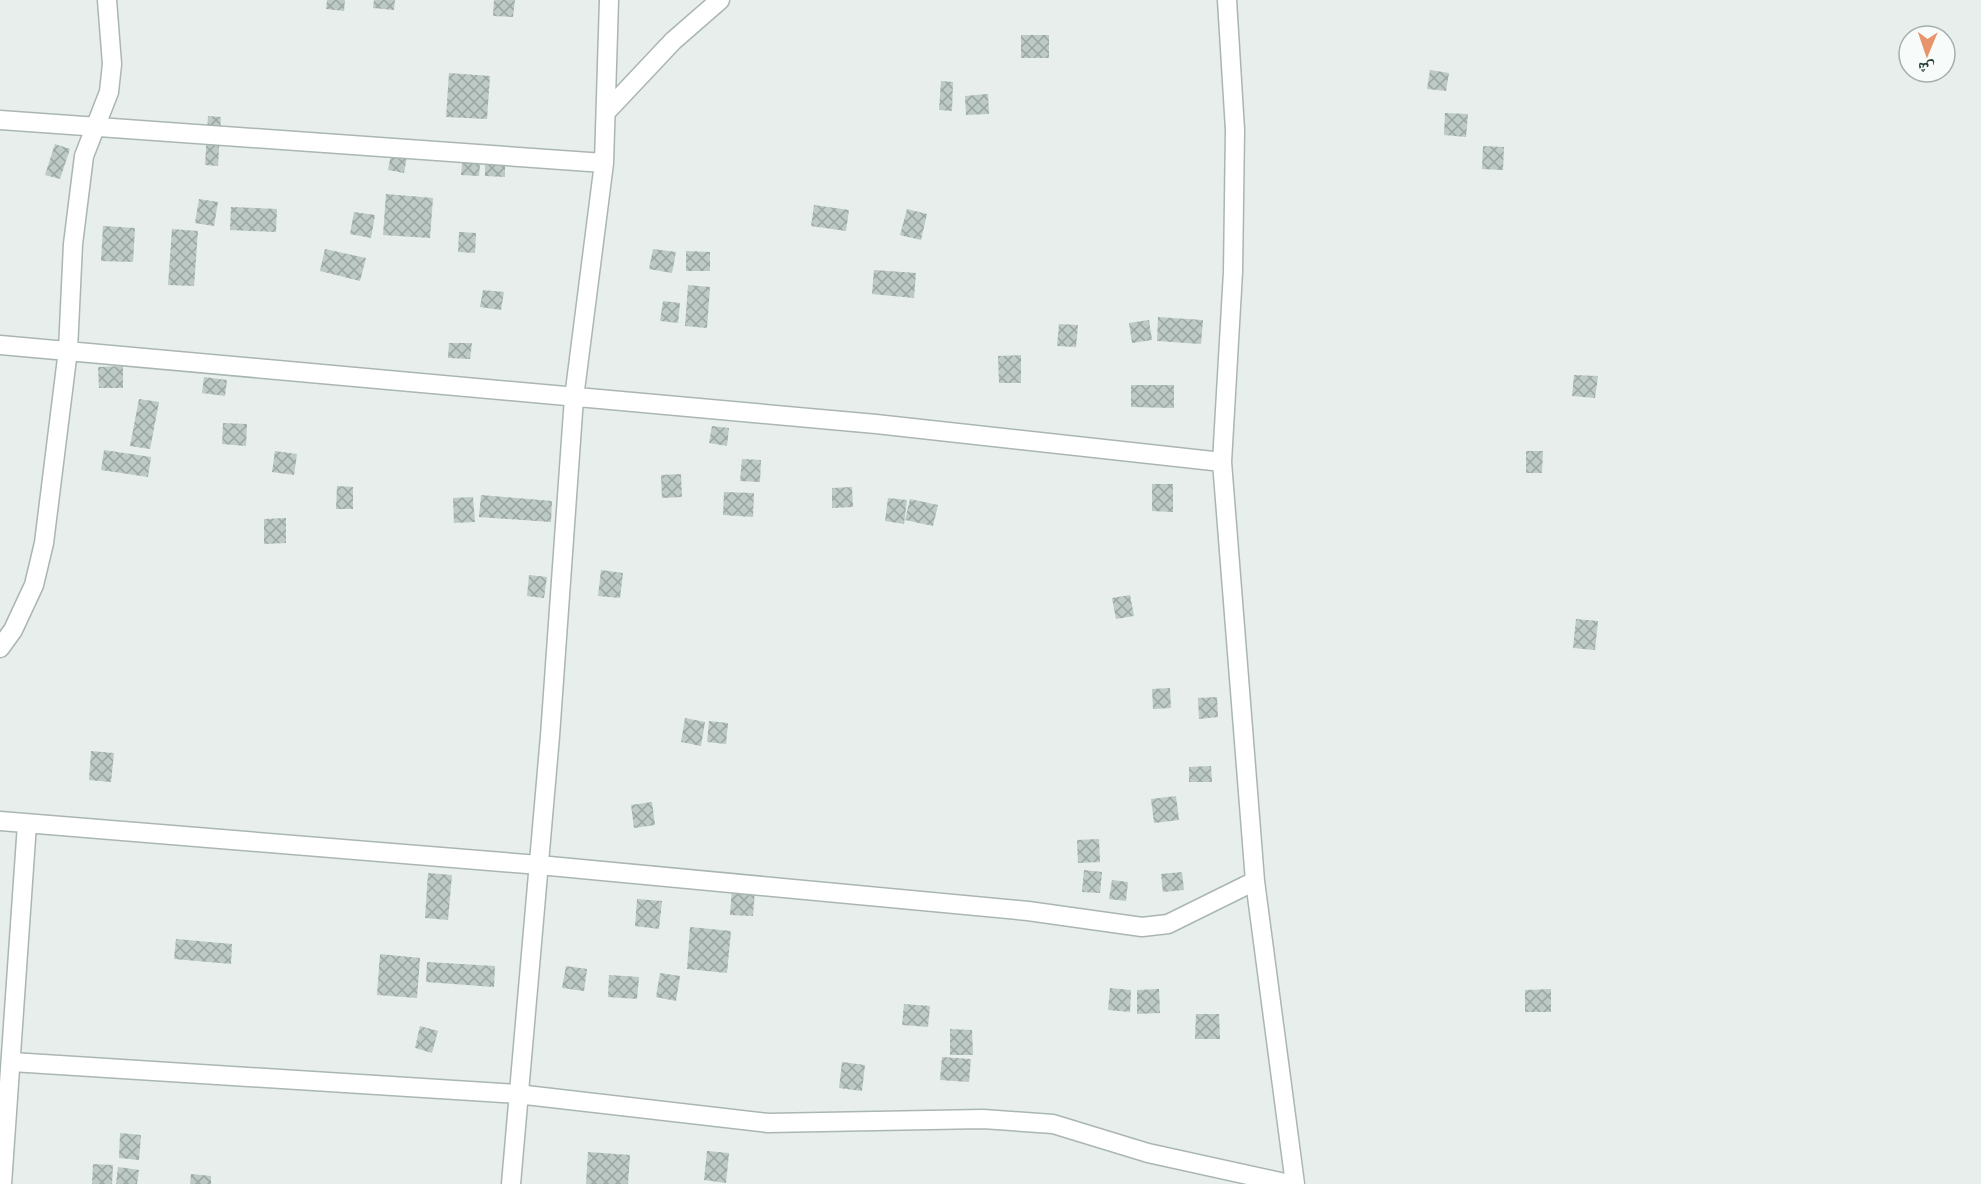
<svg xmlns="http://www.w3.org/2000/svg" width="1981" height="1184" font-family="'Roboto Condensed','Noto Naskh Arabic',sans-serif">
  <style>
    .building { fill: url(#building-cross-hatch) }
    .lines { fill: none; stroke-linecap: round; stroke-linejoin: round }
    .minor-casing { stroke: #aab6b2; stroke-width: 21 }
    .minor { stroke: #fff; stroke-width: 18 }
  </style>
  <defs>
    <pattern id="building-cross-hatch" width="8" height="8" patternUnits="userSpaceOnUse" patternTransform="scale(1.5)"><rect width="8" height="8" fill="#bcc9c5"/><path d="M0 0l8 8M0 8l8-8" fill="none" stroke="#99a5a1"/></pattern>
  </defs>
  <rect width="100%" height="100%" fill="#e7eeeb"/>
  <path class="building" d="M327 0H345L344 11 326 9Z
    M374 0H395L394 10 373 8Z
    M494 0H515L513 17 493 16Z
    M1021 35H1049V58H1021Z
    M1430 70 1449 73 1446 91 1427 89Z
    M449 73 490 76 487 119 446 117Z
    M941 81 953 82 952 111 939 110Z
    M988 94 989 114 966 115 965 96Z
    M1445 113 1468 114 1466 137 1444 135Z
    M208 116 221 117 218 166 205 165Z
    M55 144 70 149 60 179 45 175Z
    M1483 146 1504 147 1503 170 1482 169Z
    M392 149 408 152 404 173 388 170Z
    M463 153 481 154 479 176 461 175Z
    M485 158H505V177L485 176Z
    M386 194 433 198 430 238 383 235Z
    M199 199 218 202 214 226 195 223Z
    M814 205 849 210 846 231 811 226Z
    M231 207 277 209 276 232 230 230Z
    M907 209 927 214 921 240 900 235Z
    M354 212 375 215 371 238 350 234Z
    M103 226 135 228 133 262 101 261Z
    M172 229 198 231 194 286 168 285Z
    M459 232 476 233 475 253 458 252Z
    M325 249 366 258 360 281 320 271Z
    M653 249 676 252 672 273 649 269Z
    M686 251 710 252V271H686Z
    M874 270 916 273 914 298 872 294Z
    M688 285 710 287 707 328 685 326Z
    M483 290 504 292 501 310 480 307Z
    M663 301 680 303 678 323 660 321Z
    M1158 317 1203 320 1201 344 1157 341Z
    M1149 320 1152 340 1132 343 1129 323Z
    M1059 324 1078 325 1076 347 1057 346Z
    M449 343H472L470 359 448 358Z
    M1021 355V383H999L998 356Z
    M123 366V388H99L98 367Z
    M1574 375 1598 376 1595 398 1572 396Z
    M204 377 227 380 225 396 202 393Z
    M1131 385H1174V408L1131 407Z
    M139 399 159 402 150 449 130 446Z
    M223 423 247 424 246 446 222 444Z
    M712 426 729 428 727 446 709 443Z
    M104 450 151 457 148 477 101 470Z
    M275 451 297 454 294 475 272 472Z
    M1526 451H1543L1542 473H1526Z
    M742 459 761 460 760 482 740 481Z
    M681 474 682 497 662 498 661 475Z
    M1152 484H1173V512L1152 511Z
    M337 486 353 487V509H336Z
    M852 487 853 507 832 508V488Z
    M724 492 754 493 753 517 723 515Z
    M481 495 552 501 551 522 479 517Z
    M473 497 475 522 454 523 453 498Z
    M888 498 907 500 904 524 885 521Z
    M910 499 938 505 933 526 905 520Z
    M286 518V543L264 544V519Z
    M601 570 623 573 620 598 598 596Z
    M529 575 547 577 544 598 527 596Z
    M1130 595 1134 616 1116 619 1112 598Z
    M1576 619 1598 621 1595 650 1573 648Z
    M1170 688 1171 708 1153 709 1152 689Z
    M1217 697 1218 717 1199 719 1198 698Z
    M685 718 705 722 701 746 681 742Z
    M709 721 728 723 726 744 707 742Z
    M91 751 114 753 111 782 89 780Z
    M1211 766 1212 782H1189V767Z
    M1176 796 1179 820 1154 823 1151 799Z
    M652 802 655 825 634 828 631 805Z
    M1099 839 1100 862 1078 863 1077 840Z
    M1084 870 1102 872 1100 893 1082 892Z
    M1182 872 1184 890 1163 892 1161 874Z
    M428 873 452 875 448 920 425 918Z
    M1112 880 1128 882 1126 901 1109 899Z
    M732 889 755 890 753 916 730 915Z
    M637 899 662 901 659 929 635 926Z
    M690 927 731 931 727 973 687 969Z
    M176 939 232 944 231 964 174 959Z
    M380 954 420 958 417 998 377 995Z
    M427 962 495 966 494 987 426 982Z
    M566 966 587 969 584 991 562 988Z
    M660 973 680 976 676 1001 656 997Z
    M609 975 639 977 637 999 608 997Z
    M1110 988 1131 990 1130 1012 1108 1010Z
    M1159 989 1160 1013 1137 1014V990Z
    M1551 989V1012H1525V990Z
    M904 1004 930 1006 928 1027 902 1025Z
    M1196 1014H1219L1220 1039H1195Z
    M420 1026 438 1031 432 1053 415 1048Z
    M950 1029 972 1030 973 1055H950Z
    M942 1057 971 1059 969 1082 940 1080Z
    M842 1062 865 1065 862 1091 839 1088Z
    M120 1133 141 1135 139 1160 119 1158Z
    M707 1151 729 1153 726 1183 704 1180Z
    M588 1152 630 1155 628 1184H586Z
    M93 1164 113 1165 112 1184H92Z
    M118 1167 139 1170 137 1184H116Z
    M191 1174 211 1176V1184H190Z"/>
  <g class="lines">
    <defs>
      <path id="minor" d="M1227 0 1235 130 1233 272 1222 462 1255 881 1295 1184
        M608 110 673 41 720 0
        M0 120 604 163
        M0 345 876 424 1222 462
        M0 648 13 630 34 585 44 543 68 350 73 244 84 156 109 92 112 64 107 0
        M0 821 539 865 1028 911 1142 927 1168 924 1255 881
        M12 1062 517 1094 768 1123 983 1119 1053 1124 1148 1153 1289 1184
        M2 1184 27 824
        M511 1184 550 736 574 398 604 163 609 0"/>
    </defs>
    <use href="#minor" class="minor-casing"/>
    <use href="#minor" class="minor"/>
  </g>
  <g transform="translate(1927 54) rotate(182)"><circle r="28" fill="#f7fbf9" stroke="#a4b0ad" stroke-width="1.5"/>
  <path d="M0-4.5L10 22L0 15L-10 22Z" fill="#e7936c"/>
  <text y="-9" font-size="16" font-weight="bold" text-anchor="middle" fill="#273f3a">ش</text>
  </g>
</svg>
